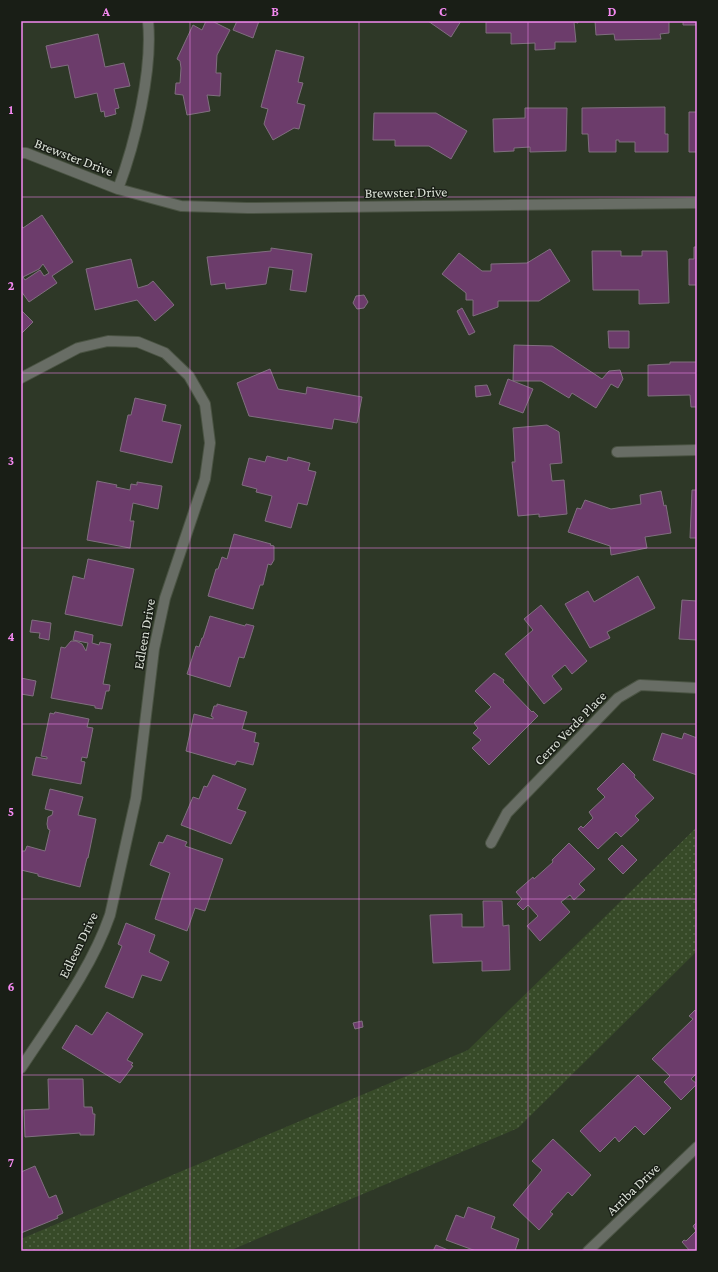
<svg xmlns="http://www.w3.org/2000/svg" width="718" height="1272" font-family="'Crimson Pro',serif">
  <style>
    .grass { fill: url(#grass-dots) }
    .building { fill: #6c3c6b; stroke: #806f7f; fill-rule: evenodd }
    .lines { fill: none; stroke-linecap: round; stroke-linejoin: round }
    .street-casing { stroke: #4a5343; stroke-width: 12 }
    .street { stroke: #686d65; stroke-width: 10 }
    .grid { fill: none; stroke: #f489f1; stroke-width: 1; stroke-opacity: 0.55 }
    .labels { text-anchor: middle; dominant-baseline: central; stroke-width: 3; stroke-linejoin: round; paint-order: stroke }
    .street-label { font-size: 14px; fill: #dce2d8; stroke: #191e16 }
    .neatline { fill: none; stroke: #f489f1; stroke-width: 1.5 }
    .grid-label { font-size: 13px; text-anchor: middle; font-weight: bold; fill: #f489f1 }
  </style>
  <defs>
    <pattern id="grass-dots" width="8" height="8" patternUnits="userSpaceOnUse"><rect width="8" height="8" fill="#374a28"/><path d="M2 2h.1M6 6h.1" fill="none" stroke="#536446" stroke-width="1.8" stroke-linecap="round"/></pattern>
  </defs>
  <rect width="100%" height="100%" fill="#2e3827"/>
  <path class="grass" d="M697 827V951L518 1128 229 1251H21V1239L468 1050Z"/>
  <path class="building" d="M206 21H212L230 30 217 55 216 73H221L220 96 207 95 210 111 187 115 183 95 175 94 176 83H180L181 68 180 61 177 59 193 25 202 30Z
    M237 21H259L253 38 233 30Z
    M428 21H461L451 37Z
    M486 21H578V23L574 22 576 42H555V49L535 50V43L511 44V33H486Z
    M595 21H669V33L660 34 661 39 615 40 614 34 596 35Z
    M683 21H697V25H683Z
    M98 34 105 67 124 63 130 86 114 89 119 108 115 109 116 114 105 117 104 111 101 112 97 93 75 98 68 65 51 68 46 46Z
    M276 50 304 57 298 82 303 83 297 103 305 105 299 129 294 128 273 140 264 124 268 109 261 107Z
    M665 107V134H668V152H635V142H619V140H616V152H589L588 134H582V108Z
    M525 108H567L566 151 530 152V147L514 148V151L494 152 493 119 525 118Z
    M689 112H697V152H689Z
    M374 113H436L467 131 451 159 429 146H395V140H373Z
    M42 215 73 262 52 276 57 283 29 302 21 291V225L23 228ZM43 264 49 273 44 276 40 270 25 280 23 277 39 269Z
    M694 247H697V285H689V259H694Z
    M271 248 312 254 306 292 290 290 293 270 269 267 266 284 226 289 225 283 211 285 207 257 271 251Z
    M550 249 570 281 539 301H498V307L473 316V300H466V293L442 274 459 253 482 271H491V264L527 263Z
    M592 251H621V256H642V251H667L669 303 639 304V290H593Z
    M131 259 138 288 148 285 153 281 174 305 155 321 137 300 95 310 86 269Z
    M364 295 368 302 364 308 357 309 353 303 356 296Z
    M462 308 475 332 469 335 457 311Z
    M21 310 33 322 21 334Z
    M608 331H629V348H609Z
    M514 345 552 346 602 379 609 371 620 370 623 379 618 388 611 384 596 408 572 393 569 398 541 381H513Z
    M670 362H697V407H691L690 395 648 396V365L670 364Z
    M270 369 278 389 306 394 307 387 362 397 357 423 334 419 332 429 249 416 237 383Z
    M508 379 533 389 523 413 499 404Z
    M487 385 491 395 476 397 475 386Z
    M135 398 166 405 162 421 181 425 172 463 120 451 128 415H131Z
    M547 425 559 432 562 463 550 464 552 481 564 480 567 514 539 517V514L518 516 512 462H515L513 428Z
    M267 456 287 461 288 457 310 463 308 470 316 472 307 505 298 503 291 528 265 521 272 496 256 492 257 489 242 485 249 458 265 462Z
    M97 481 117 485 116 487 130 490 131 484 137 485V482L162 486 158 509 133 503 130 521H134L130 548 87 540Z
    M692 490H697V538H690Z
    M661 491 664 506 666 505 671 533 645 537 647 548 611 555 610 546 568 532 577 508 581 509 585 500 611 509 641 504 640 495Z
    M234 534 271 544 270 545 274 546V560L271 565 268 564 263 585H260L253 609 208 596 216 569H218L222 557 227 559Z
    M88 559 134 569 122 626 65 614 73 576 84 579Z
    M638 576 655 608 607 632 610 638 590 648 565 604 588 591 594 602Z
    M682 600 697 601V640L679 639Z
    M541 605 587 661 572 674 565 665 552 676 562 689 544 704 505 654 533 630 524 619Z
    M210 616 245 626 246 624 254 626 244 658 239 657 230 687 187 674 196 646 199 647 202 638H203Z
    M32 620 51 623 49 640 39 638 40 633 30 632Z
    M75 631 93 635 92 643 99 645 100 642 111 644 103 684 110 685 109 691H106L102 709 95 708V706L51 698 61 647 65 648 71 641H76L82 644 86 651 88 643 73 640Z
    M494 673 504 680 503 682 532 712 533 711 538 716 489 765 472 748 481 740 473 733 478 728 474 723 491 707 475 691Z
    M21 678 36 681 33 696 21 694Z
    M217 704 247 712 242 729 256 733 254 742 259 743 253 765 237 761 235 765 186 751 194 714 213 719V717L211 716 214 706H217Z
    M55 712 89 719 87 727 93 728 87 758 82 757 81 761 85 762 81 784 32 775 36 757 47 759V757L41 756 50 713 54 714Z
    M662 733 682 739 684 733 697 738V775L653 760Z
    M623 763 635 775 634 777 654 798 635 816 639 820 621 837 616 832 598 849 578 829 581 826 583 828 593 818 589 812 605 797 597 789Z
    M213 775 246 789 237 809 246 812 231 844 181 825 193 797 199 799 204 786 207 787Z
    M50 789 83 797 78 815 96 819 88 858H87L80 887 38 876V874L21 870V854L22 851H25L27 846 45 851 50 830 48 829 47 824 48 817 52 815 53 811 45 809Z
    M167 835 187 842 185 846 223 859 205 911 195 908 187 931 155 919 170 873 150 865 159 842 163 843Z
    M569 843 595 869 579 884 585 890 574 900 570 895 561 902 570 912 540 941 527 926 538 916 528 905 523 910 517 904 522 899 516 892 533 877 534 879 553 862 552 860Z
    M622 845 637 860 623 874 608 859Z
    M483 901H502L503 926 509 925 510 970 482 971V961L433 963 430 915 462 914V927H484Z
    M126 923 155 935 149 952 169 962 161 981 142 975 133 998 105 987 122 946 118 944Z
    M695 1010 697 1013V1073L691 1079 697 1084 681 1100 664 1082 670 1076 652 1059 693 1019 689 1016Z
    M107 1012 143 1034 127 1060 133 1063 131 1065 133 1066 120 1083 62 1048 76 1025 92 1035Z
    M362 1021 363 1027 355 1029 353 1023Z
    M638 1075 671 1108 644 1135 635 1126 619 1142 615 1137 600 1152 580 1131Z
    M48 1079H83L84 1107H92L93 1114H95L94 1135H80V1133L25 1137 24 1110 49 1109Z
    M553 1139 591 1175 572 1196 568 1192 550 1212 553 1214 539 1230 513 1205 542 1170 532 1161Z
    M35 1166 49 1198 56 1195 63 1213 57 1216 58 1218 21 1233V1172Z
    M468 1207 495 1217 491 1228 519 1239 515 1251H476L446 1240 456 1215 464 1218Z
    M697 1222V1251H690L682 1242 684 1240 686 1241 696 1231 693 1226Z
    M436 1245 448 1250 447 1251H433Z"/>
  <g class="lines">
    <defs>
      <path id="street" d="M21 153H26L118 189 181 206 247 208 697 203
        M118 189C135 144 153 70 148 21
        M21 378 78 348 108 341 138 342 165 353 189 376 205 404 210 443 205 479 165 598 154 649 136 798 110 915C91 970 53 1019 21 1068
        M617 452 697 450
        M491 843 507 813 618 698 640 685 697 688
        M588 1251 697 1147"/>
    </defs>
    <use href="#street" class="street-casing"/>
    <use href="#street" class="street"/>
  </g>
  <path class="grid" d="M190 21V1251M359 21V1251M528 21V1251M21 197H697M21 373H697M21 548H697M21 724H697M21 899H697M21 1075H697"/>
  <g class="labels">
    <g class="street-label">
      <text transform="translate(74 157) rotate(21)">Brewster Drive</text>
      <text transform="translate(406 192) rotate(-1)">Brewster Drive</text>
      <text transform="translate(144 634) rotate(-80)">Edleen Drive</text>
      <text transform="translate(570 728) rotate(-46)">Cerro Verde Place</text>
      <text transform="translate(78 945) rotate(-64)">Edleen Drive</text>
      <text transform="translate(633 1189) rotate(-44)">Arriba Drive</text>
    </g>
  </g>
  <rect width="718" height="1272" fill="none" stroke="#191e16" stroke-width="44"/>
  <rect x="22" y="22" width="674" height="1228" class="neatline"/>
  <g class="grid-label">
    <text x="106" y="16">A</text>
    <text x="275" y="16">B</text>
    <text x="443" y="16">C</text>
    <text x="612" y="16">D</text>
    <text x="11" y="114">1</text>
    <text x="11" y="290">2</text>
    <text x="11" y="465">3</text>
    <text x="11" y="641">4</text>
    <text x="11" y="816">5</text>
    <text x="11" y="991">6</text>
    <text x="11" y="1167">7</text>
  </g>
</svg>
